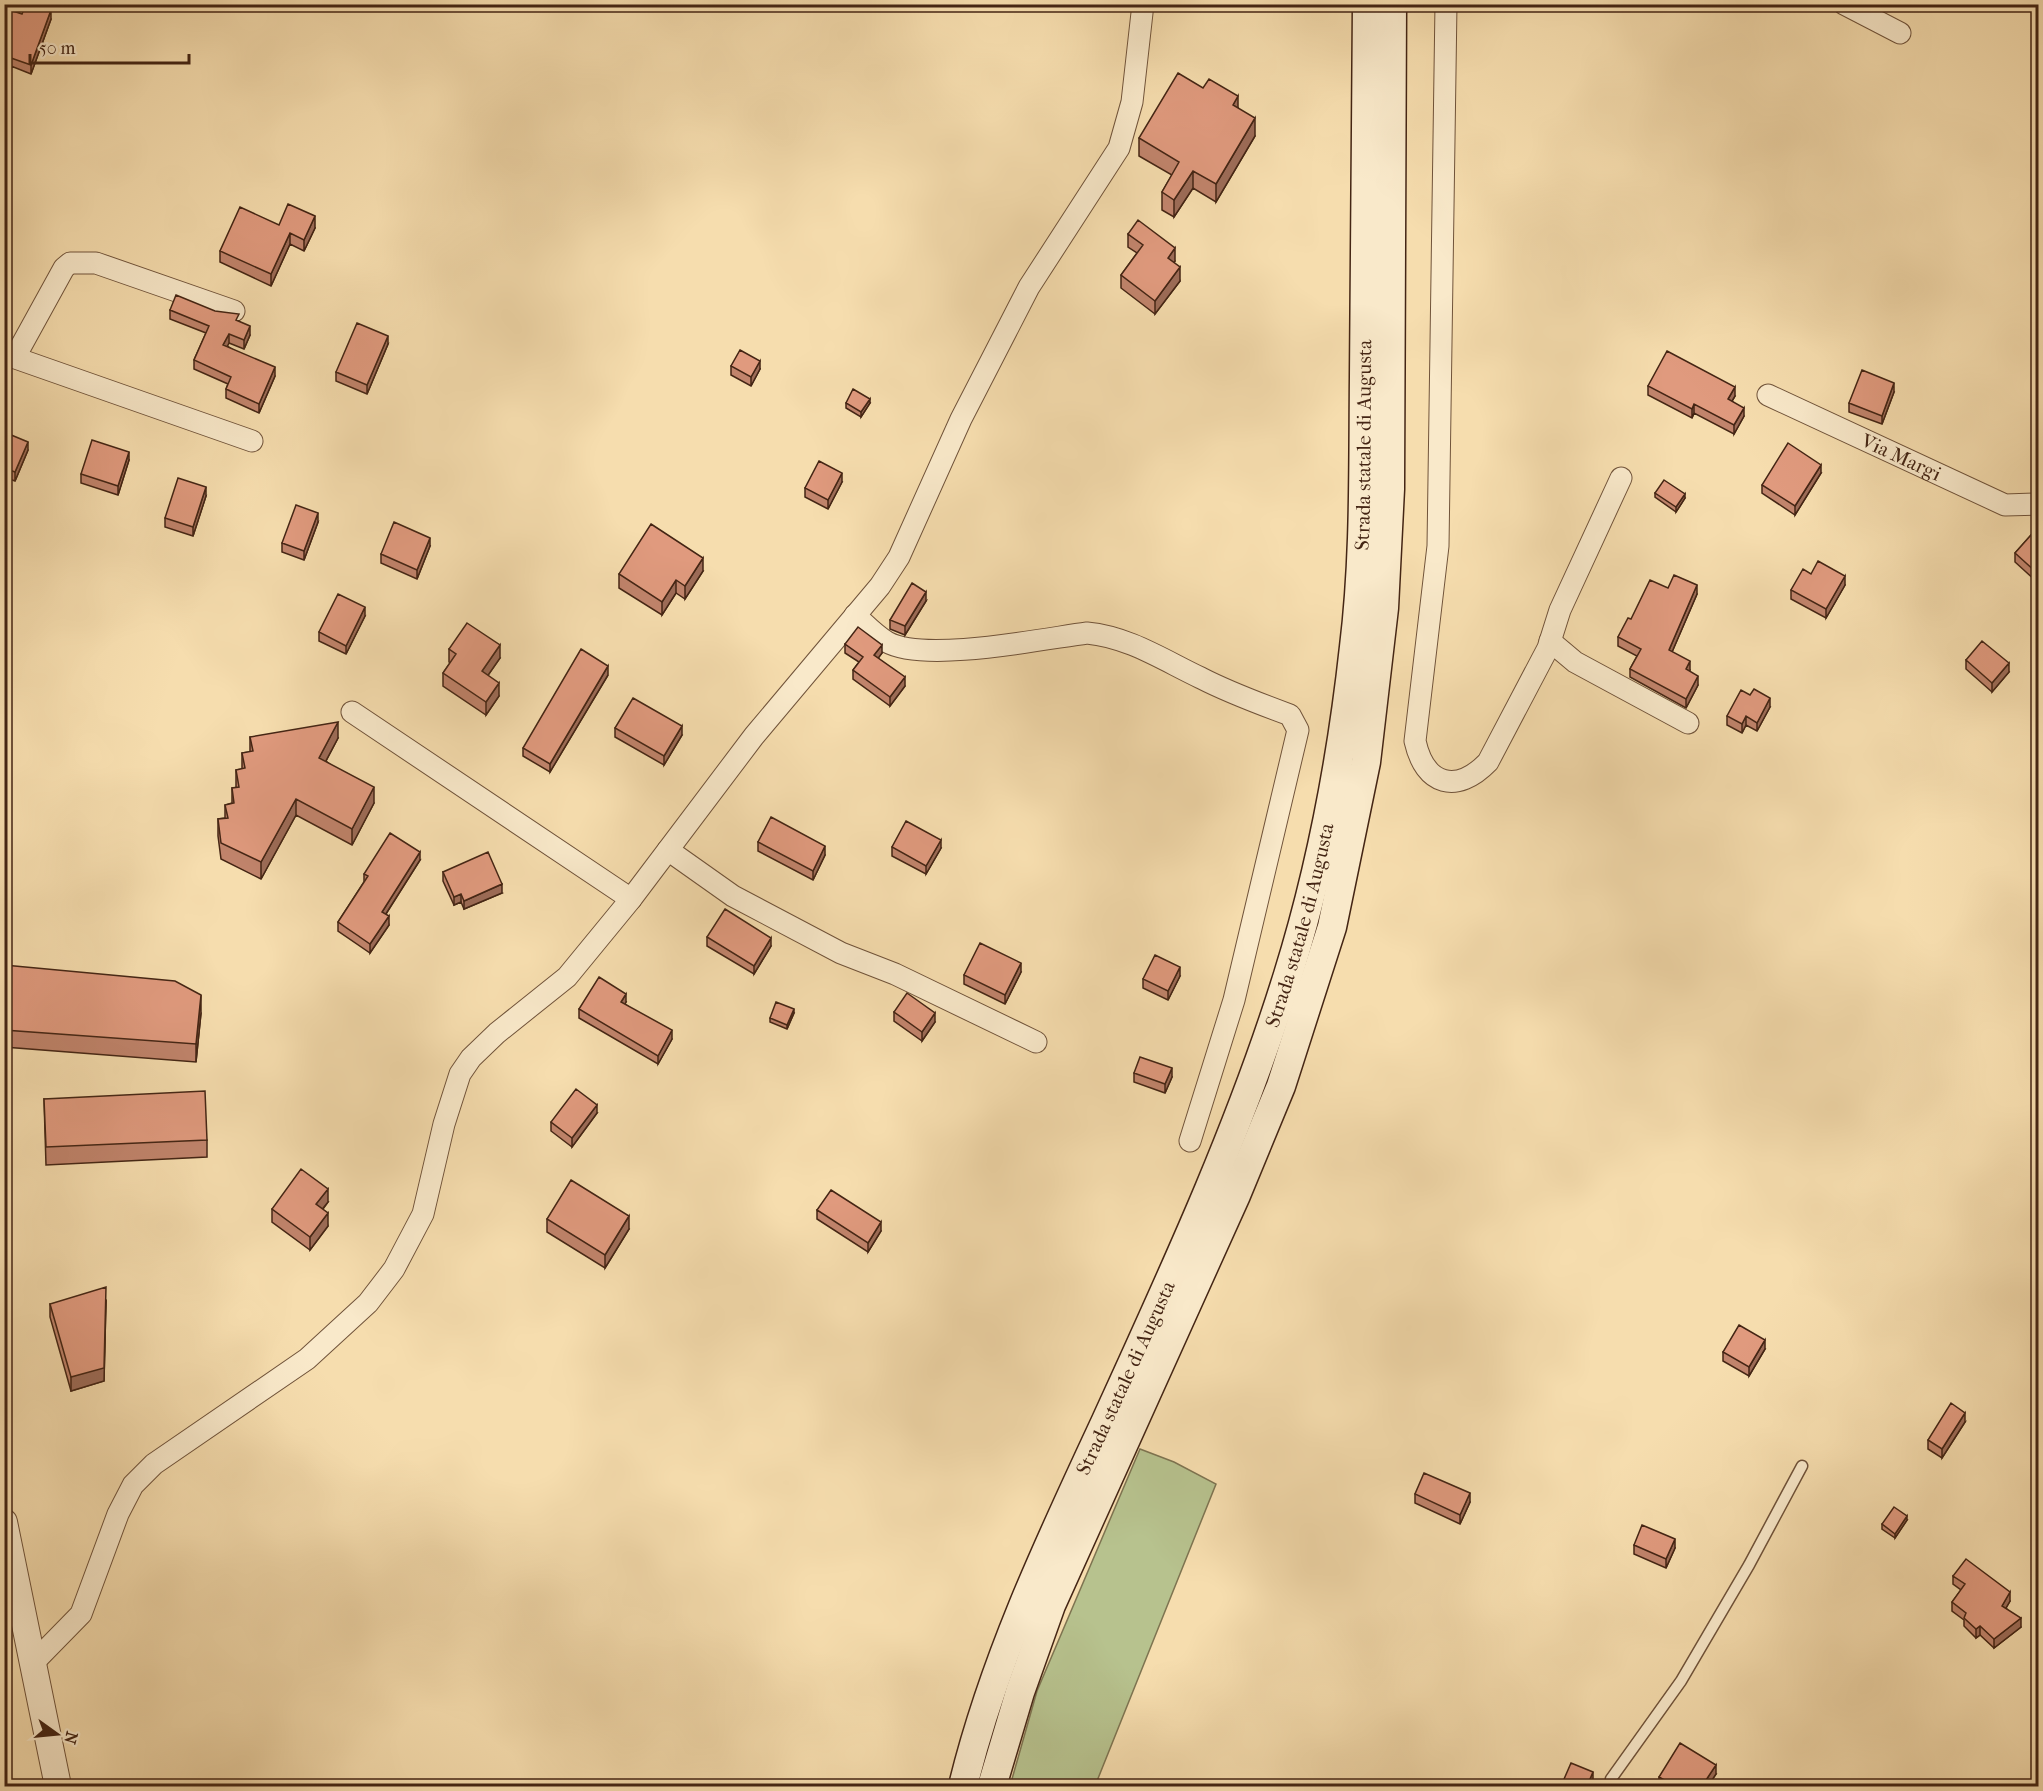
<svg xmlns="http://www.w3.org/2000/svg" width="2043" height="1791" font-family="'IM FELL French Canon',serif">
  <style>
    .green { fill: #b7c28e; stroke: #7e7451; stroke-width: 1.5 }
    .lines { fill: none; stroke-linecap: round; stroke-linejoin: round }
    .service-casing { stroke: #70533a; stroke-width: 13 }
    .minor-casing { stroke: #70533a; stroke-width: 23 }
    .tertiary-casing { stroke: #70533a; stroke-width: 28 }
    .secondary-casing { stroke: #442514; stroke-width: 31 }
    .service { stroke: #f9e9ca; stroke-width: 10 }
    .minor { stroke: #f9e9ca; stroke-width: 21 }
    .tertiary { stroke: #f9e9ca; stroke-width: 26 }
    .secondary { stroke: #f9e9ca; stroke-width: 28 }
    .wall { fill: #c1846c; stroke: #442514; stroke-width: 1.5 }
    .shaded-wall { fill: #9d6c58; stroke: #442514; stroke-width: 1.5 }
    .building { fill: #e09a7e; stroke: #442514; stroke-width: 1.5 }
    .labels { text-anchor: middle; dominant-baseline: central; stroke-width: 4.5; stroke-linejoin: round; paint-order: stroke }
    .street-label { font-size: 20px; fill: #442514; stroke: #f9e9ca }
  </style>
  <rect width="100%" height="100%" fill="#f6ddae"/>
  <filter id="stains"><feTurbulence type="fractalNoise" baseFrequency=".00333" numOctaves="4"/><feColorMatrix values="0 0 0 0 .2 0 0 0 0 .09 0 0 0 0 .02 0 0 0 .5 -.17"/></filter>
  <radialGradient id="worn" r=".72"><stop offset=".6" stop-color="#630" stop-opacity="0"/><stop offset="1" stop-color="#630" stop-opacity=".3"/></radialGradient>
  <path class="green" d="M1140 1449 1174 1462 1216 1484 1095 1786H1010L1037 1691Z"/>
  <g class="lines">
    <defs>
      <path id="service" d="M1610 1786 1611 1779 1681 1681 1749 1565 1802 1466"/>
      <g id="minor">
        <path d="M1446 4 1438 546 1415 741C1425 786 1457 794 1488 762L1548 648 1560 610 1621 478"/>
        <path d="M1844 4 1900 33"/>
        <path d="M4 354 252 441"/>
        <path d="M15 357 64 268 70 263H96L234 311"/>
        <path id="s1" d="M1768 395 2005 505 2038 504"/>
        <path d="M855 615C865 624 875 635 887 642 924 663 1042 639 1087 633 1129 637 1163 660 1201 678 1230 693 1260 704 1290 715L1298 730 1234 1000 1190 1141"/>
        <path d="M1550 641 1575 662 1688 723"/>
        <path d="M352 712 631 899"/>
        <path d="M668 850 733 896 841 953 895 974 1036 1042"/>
        <path d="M35 1661 81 1614 118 1514 133 1485 154 1464 307 1359 368 1303 394 1269 423 1214 444 1124 460 1074 471 1058 497 1033 567 977 631 899 754 736 880 586 899 557 961 419 1029 287 1119 148 1132 102 1143 4"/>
      </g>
      <path id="tertiary" d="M4 1522 58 1786"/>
      <g id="secondary">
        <path id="s2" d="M963 1786C994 1659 1050 1541 1105 1423 1172 1276 1240 1130 1288 975 1321 869 1342 757 1354 647 1365 558 1363 467 1364 377 1365 253 1366 129 1367 4"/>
        <path d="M992 1786 1020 1692 1051 1605 1236 1195 1281 1086 1332 927 1366 762 1384 608 1390 489 1392 4"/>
      </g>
    </defs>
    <use href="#service" class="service-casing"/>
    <use href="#minor" class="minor-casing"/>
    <use href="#tertiary" class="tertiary-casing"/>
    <use href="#secondary" class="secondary-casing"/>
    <use href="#service" class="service"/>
    <use href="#minor" class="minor"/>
    <use href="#tertiary" class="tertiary"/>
    <use href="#secondary" class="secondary"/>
  </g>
  <path class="wall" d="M4 8 22 14 51 19 31 74 11 66 9 72 4 71Z
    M1238 108 1255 136 1216 202 1193 188 1174 217 1162 210V192L1172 175 1139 156V138Z
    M279 225 315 228 304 251 290 244 271 286 220 262V251Z
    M1128 234 1175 261 1174 263 1180 281 1155 314 1121 288V275L1137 253 1128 247Z
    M170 310 239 321 250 335 244 349 229 343 227 346 275 376 259 413 226 398V389L228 384 194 369V360L206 333 170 319Z
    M388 344 367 394 336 381V372Z
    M731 366 760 369 751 386 731 375Z
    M1648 386 1735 396 1732 401 1744 416 1734 434 1694 413 1692 418 1648 395Z
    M1894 392 1882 424 1849 412V403Z
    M846 403H870L861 417 846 408Z
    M4 432 28 450 15 481 4 477Z
    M129 460 118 495 81 483V474Z
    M1821 473 1795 515 1762 493V485Z
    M842 482 828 509 805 497V488Z
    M1655 493 1685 498 1676 512 1655 497Z
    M206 496 193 536 165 527V518Z
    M318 522 304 560 282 552V543Z
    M2038 527 2037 582 2015 562V553Z
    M430 546 417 579 381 563V554Z
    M703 571 685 599 676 593 662 615 619 588V574Z
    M1811 574 1845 585 1826 618 1791 599V590Z
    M1668 588 1697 594 1672 652 1690 670 1689 671 1698 685 1686 708 1630 677V669L1637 656 1618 646V637L1631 619Z
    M926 601 905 635 890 629V620Z
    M365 616 346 654 319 641V632Z
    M845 644 882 653 878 658 905 686 890 706 853 679V670L859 662 845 653Z
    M449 649 500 658 488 675 499 696 486 715 443 686V673L450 663 449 662Z
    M1966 660 2009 672 1992 692 1966 669Z
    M608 675 550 772 523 756V748Z
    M1770 707 1757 731 1746 725 1742 733 1727 725V716Z
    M615 728 682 735 664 765 615 737Z
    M250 737 338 738 326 761 374 803 352 845 296 815 261 879 221 859 218 836V819L225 818V805L232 803V788H236V770L242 769V753L250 752Z
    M758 842 825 855 813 880 758 851Z
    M892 847 941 848 926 874 892 856Z
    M420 860 386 914 389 925 370 953 338 931V922L364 882V874Z
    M443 872 502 893 464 909 461 902 454 905 443 881Z
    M707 937 771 946 754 974 707 946Z
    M4 965 201 1013 196 1062 4 1047Z
    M1021 972 1005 1004 964 984V975Z
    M1180 976 1168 1000 1143 988V979Z
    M626 1002 625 1004 672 1039 658 1064 579 1018V1009Z
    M894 1012 935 1022 922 1041 894 1021Z
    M794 1013 787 1029 770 1022V1018Z
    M1134 1073 1172 1077 1165 1093 1134 1082Z
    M44 1099 207 1140V1157L46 1165Z
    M597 1113 572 1147 551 1131V1122Z
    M328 1202 323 1209 328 1226 310 1250 272 1222V1209Z
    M817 1210 881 1231 868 1252 817 1219Z
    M547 1219 629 1229 605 1268 547 1232Z
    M106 1300 104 1381 71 1391 50 1317V1304Z
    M1765 1349 1749 1376 1723 1361V1352Z
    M1965 1422 1942 1458 1928 1449V1440Z
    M1415 1494 1470 1502 1460 1524 1415 1503Z
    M1907 1520 1895 1538 1882 1529V1524Z
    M1634 1545 1675 1548 1666 1568 1634 1554Z
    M1953 1576 2010 1601 2006 1608 2021 1627 1994 1648 1980 1635 1976 1638 1964 1626V1620L1952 1611V1602L1961 1590 1953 1584Z
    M1716 1774 1708 1786H1661L1659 1785V1777Z"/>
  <path class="shaded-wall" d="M51 10V19L31 74V65Z
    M11 58V66L9 72V63Z
    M1238 96V114L1233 105Z
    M1255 118V136L1216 202V184Z
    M1193 171V188L1174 217V200Z
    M8 193V201L4 210V202Z
    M315 216V228L304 251V240Z
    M290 233V244L271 286V274Z
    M1175 248V261L1168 271V258Z
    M1180 267V281L1155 314V301Z
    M250 326V335L244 349V340Z
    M229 334V343L223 354V345Z
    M388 336V344L367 394V385Z
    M760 361V369L751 386V377Z
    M275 367V376L259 413V404Z
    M1894 383V392L1882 424V416Z
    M1735 387V396L1728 408V399Z
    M870 399V403L861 417V412Z
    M1694 404V413L1692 418V409Z
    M1744 408V416L1734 434V425Z
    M28 442V450L15 481V472Z
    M129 452V460L118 495V486Z
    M1821 465V473L1795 515V506Z
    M842 473V482L828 509V500Z
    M206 487V496L193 536V527Z
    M1685 494V498L1676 512V507Z
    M318 513V522L304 560V551Z
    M430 538V546L417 579V570Z
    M703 558V571L685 599V586Z
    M1845 576V585L1826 618V609Z
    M676 580V593L662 615V602Z
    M1697 585V594L1669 659V650Z
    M926 592V601L905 635V626Z
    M365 607V616L346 654V646Z
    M500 645V658L482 684V671Z
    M882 645V653L874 664V655Z
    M1690 661V670L1686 678V669Z
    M2009 663V672L1992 692V683Z
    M608 666V675L550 772V764Z
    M1698 676V685L1686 708V699Z
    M905 677V686L890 706V697Z
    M499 683V696L486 715V702Z
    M1770 698V707L1757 731V723Z
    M1746 716V725L1742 733V724Z
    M338 722V738L319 774V758Z
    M682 726V735L664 765V756Z
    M374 787V803L352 845V829Z
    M296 799V815L261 879V862Z
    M941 840V848L926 874V866Z
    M825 846V855L813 880V871Z
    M420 852V860L382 920V912Z
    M502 884V893L464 909V901Z
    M461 894V902L454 905V897Z
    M389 916V925L370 953V944Z
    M771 938V946L754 974V966Z
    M1021 963V972L1005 1004V995Z
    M1180 967V976L1168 1000V991Z
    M626 994V1002L621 1011V1002Z
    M201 995V1013L196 1062V1044Z
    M794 1009V1013L787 1029V1025Z
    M935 1013V1022L922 1041V1032Z
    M672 1030V1039L658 1064V1056Z
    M1172 1068V1077L1165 1093V1084Z
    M597 1105V1113L572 1147V1138Z
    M328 1189V1202L316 1217V1204Z
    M328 1213V1226L310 1250V1237Z
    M629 1216V1229L605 1268V1255Z
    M881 1222V1231L868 1252V1243Z
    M106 1300 104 1381 71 1391V1377Z
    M1765 1340V1349L1749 1376V1367Z
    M1965 1413V1422L1942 1458V1449Z
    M1470 1493V1502L1460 1524V1515Z
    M1907 1516V1520L1895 1538V1534Z
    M1675 1539V1548L1666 1568V1559Z
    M2010 1592V1601L2002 1615V1606Z
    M2021 1618V1627L1994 1648V1639Z
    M1980 1626V1635L1976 1638V1629Z
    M1716 1765V1774L1708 1786H1702Z
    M1593 1772V1781L1591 1786H1587Z"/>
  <path class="building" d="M26 4H34L51 10 31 65 11 58 9 63 4 62V8L22 14Z
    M1178 73 1203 88 1209 79 1238 96 1233 105 1255 118 1216 184 1193 171 1174 200 1162 192 1179 162 1139 138Z
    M4 191 8 193 4 202Z
    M288 204 315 216 304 240 290 233 271 274 220 251 240 207 279 225Z
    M1138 220 1175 248 1168 258 1180 267 1155 301 1121 275 1143 245 1128 234Z
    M176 295 215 311 239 314 236 320 250 326 244 340 229 334 223 345 275 367 259 404 226 389 231 377 194 360 209 326 170 310Z
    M357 323 388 336 367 385 336 372Z
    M740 350 760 361 751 377 731 366Z
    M1667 351 1735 387 1728 399 1744 408 1734 425 1694 404 1692 409 1648 386Z
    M1862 370 1894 383 1882 416 1849 403Z
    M853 389 870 399 861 412 846 403Z
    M4 432 28 442 15 472 4 468Z
    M92 440 129 452 118 486 81 474Z
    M1788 443 1821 465 1795 506 1762 485Z
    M819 461 842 473 828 500 805 488Z
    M178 478 206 487 193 527 165 518Z
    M1664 480 1685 494 1676 507 1655 493Z
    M296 505 318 513 304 551 282 543Z
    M394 522 430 538 417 570 381 554Z
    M651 524 703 558 685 586 676 580 662 602 619 574Z
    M2038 527V572L2037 573 2015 553Z
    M1818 561 1845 576 1826 609 1791 590 1803 569 1811 574Z
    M1674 575 1697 585 1669 650 1690 661 1686 669 1698 676 1686 699 1630 669 1641 649 1618 637 1628 618 1631 619 1650 580 1668 588Z
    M912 583 926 592 905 626 890 620Z
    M338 594 365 607 346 646 319 632Z
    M467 623 500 645 482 671 499 683 486 702 443 673 456 654 449 649Z
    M858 627 882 645 874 655 905 677 890 697 853 670 863 657 845 644Z
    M1982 641 2009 663 1992 683 1966 660Z
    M581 649 608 666 550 764 523 748Z
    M1754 689 1770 698 1757 723 1746 716 1742 724 1727 716 1741 690 1750 695Z
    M633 698 682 726 664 756 615 728Z
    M338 722 319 758 374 787 352 829 296 799 261 862 221 843 218 819 228 818 225 805 234 803 232 788 239 787 236 770 245 768 242 753 253 751 250 737Z
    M771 817 825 846 813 871 758 842Z
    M906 821 941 840 926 866 892 847Z
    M390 833 420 852 382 912 389 916 370 944 338 922 368 876 364 874Z
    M488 852 502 884 464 901 461 894 454 897 443 872Z
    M725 909 771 938 754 966 707 937Z
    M980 943 1021 963 1005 995 964 975Z
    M1155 955 1180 967 1168 991 1143 979Z
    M4 965 175 981 201 995 196 1044 4 1030Z
    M599 977 626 994 621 1002 672 1030 658 1056 579 1009Z
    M907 993 935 1013 922 1032 894 1012Z
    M776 1002 794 1009 787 1025 770 1018Z
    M1140 1057 1172 1068 1165 1084 1134 1073Z
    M576 1089 597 1105 572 1138 551 1122Z
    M205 1091 207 1140 46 1147 44 1099Z
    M301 1169 328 1189 316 1204 328 1213 310 1237 272 1209Z
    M571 1180 629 1216 605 1255 547 1219Z
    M831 1190 881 1222 868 1243 817 1210Z
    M106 1287 104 1368 71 1377 50 1304Z
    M1739 1325 1765 1340 1749 1367 1723 1352Z
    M1951 1403 1965 1413 1942 1449 1928 1440Z
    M1424 1473 1470 1493 1460 1515 1415 1494Z
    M1894 1507 1907 1516 1895 1534 1882 1524Z
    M1642 1525 1675 1539 1666 1559 1634 1545Z
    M1966 1559 2010 1592 2002 1606 2021 1618 1994 1639 1980 1626 1976 1629 1964 1618 1966 1613 1952 1602 1965 1584 1953 1576Z
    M1680 1743 1716 1765 1702 1786H1675L1659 1777Z
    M1571 1763 1593 1772 1587 1786H1561Z"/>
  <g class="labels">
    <g class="street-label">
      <text stroke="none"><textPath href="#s2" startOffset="1412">Strada statale di Augusta</textPath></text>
      <text stroke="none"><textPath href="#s1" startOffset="147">Via Margi</textPath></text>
      <text stroke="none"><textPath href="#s2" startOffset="926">Strada statale di Augusta</textPath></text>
      <text stroke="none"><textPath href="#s2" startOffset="440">Strada statale di Augusta</textPath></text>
    </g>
  </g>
  <rect width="2043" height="1791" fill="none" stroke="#f6ddae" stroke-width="24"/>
  <rect x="6" y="6" width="2031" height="1779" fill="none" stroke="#442514" stroke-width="3"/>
  <rect x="12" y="12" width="2019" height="1767" fill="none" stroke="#442514" stroke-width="1.5"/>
  <g transform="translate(57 1734) rotate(105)" stroke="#f9e9ca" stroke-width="4.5" paint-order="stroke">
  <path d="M0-4.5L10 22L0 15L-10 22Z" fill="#442514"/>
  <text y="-9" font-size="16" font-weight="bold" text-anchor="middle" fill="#442514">N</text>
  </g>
  <path d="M30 54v9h159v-9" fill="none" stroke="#442514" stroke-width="3"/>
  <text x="39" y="54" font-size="18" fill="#442514" stroke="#f9e9ca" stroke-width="4.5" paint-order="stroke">50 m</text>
  <rect width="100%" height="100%" filter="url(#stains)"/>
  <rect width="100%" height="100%" fill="url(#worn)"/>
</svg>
